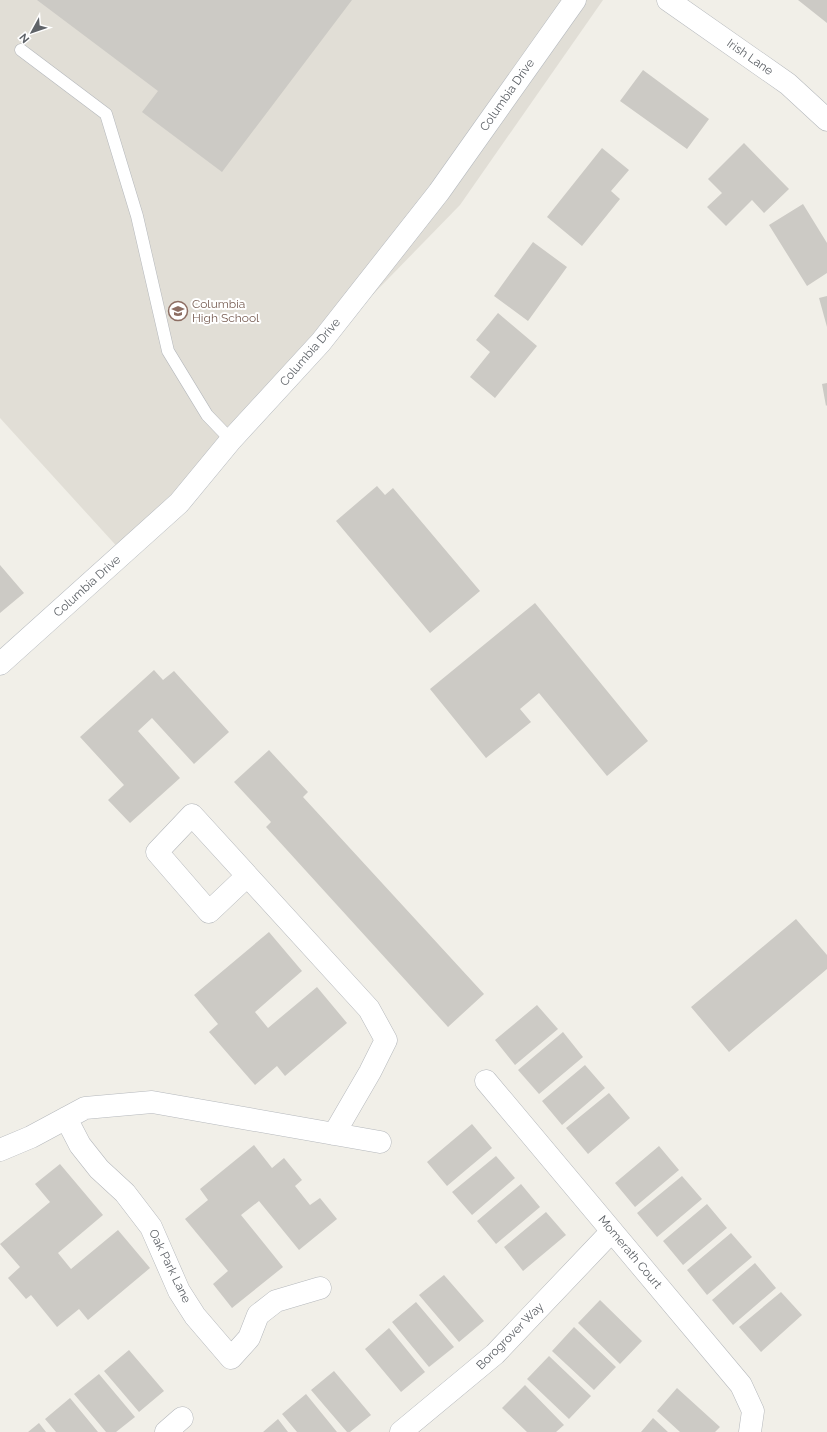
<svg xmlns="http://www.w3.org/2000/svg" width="827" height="1432" font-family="Raleway,sans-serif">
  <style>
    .education { fill: #e1ded6 }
    .building { fill: #cccac5 }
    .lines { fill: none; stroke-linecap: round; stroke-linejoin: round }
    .service-casing { stroke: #b5b8bc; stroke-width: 13 }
    .minor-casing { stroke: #b5b8bc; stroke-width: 23 }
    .secondary-casing { stroke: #b6babf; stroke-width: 23 }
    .service { stroke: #fff; stroke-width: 12 }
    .minor { stroke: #fff; stroke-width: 22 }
    .secondary { stroke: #fff; stroke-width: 22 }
    .labels { text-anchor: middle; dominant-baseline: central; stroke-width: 4; stroke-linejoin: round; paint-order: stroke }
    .street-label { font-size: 12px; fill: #5f6368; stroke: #fff }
    .education-label { font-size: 12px; fill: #785e54; stroke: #fff; text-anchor: start }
  </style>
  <rect width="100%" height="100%" fill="#f1efe8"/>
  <path class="education" d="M0 0H603L460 205 122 552 0 418Z"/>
  <path class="building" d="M37 0H352L222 172 142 112 158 91Z
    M798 0H827V23Z
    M643 70 709 119 687 149 620 101Z
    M744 143 789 189 764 213 752 200 726 226 707 207 722 193 708 179Z
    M602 148 629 170 611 191 620 199 582 246 547 217Z
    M803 204 827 243V273L807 286 769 225Z
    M533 242 567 267 528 321 494 296Z
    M827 296V327L819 298Z
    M498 313 537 346 495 398 470 377 490 352 476 340Z
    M827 383V405L826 406 822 384Z
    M377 486 385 495 393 488 480 591 430 633 336 521Z
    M0 565 24 593 0 613Z
    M535 603 648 741 607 776 539 693 520 709 531 722 486 758 430 689Z
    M154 670 163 680 174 671 229 732 194 764 152 718 138 731 180 778 130 823 108 800 124 785 80 737Z
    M269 750 308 792 303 797 484 994 448 1027 266 827 271 822 234 782Z
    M796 919 827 955V969L729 1052 691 1007Z
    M269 932 302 971 255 1012 268 1028 317 987 347 1023 285 1076 277 1066 255 1085 209 1032 218 1024 194 995Z
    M537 1005 558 1029 515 1065 495 1040Z
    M563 1032 583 1057 539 1094 518 1070Z
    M585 1065 605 1088 562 1125 542 1101Z
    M609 1093 630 1118 588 1154 566 1128Z
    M472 1124 492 1148 447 1186 427 1162Z
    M254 1145 272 1168 284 1158 302 1180 295 1186 310 1205 320 1198 337 1219 299 1250 259 1201 241 1215 283 1267 232 1308 213 1284 228 1271 185 1219 208 1200 200 1189Z
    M659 1146 679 1170 635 1207 615 1183Z
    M496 1156 515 1178 472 1215 452 1192Z
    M60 1164 103 1215 58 1253 71 1269 118 1230 150 1268 88 1320 79 1309 57 1327 31 1295 26 1299 8 1278 20 1267 0 1244 50 1202 35 1184Z
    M682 1176 702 1199 657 1237 637 1213Z
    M521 1184 540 1207 496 1244 477 1221Z
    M707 1204 727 1228 683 1265 663 1241Z
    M546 1212 566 1235 523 1271 504 1247Z
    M731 1233 752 1257 707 1295 687 1270Z
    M755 1263 776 1288 733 1325 712 1300Z
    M444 1275 484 1321 459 1342 419 1295Z
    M781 1292 802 1315 761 1352 739 1327Z
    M600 1300 642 1341 620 1364 578 1323Z
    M416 1302 454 1347 429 1367 392 1322Z
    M574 1327 616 1367 594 1390 552 1351Z
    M389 1328 425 1372 401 1392 365 1349Z
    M129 1350 164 1391 139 1412 104 1371Z
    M549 1356 591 1396 569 1419 527 1379Z
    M334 1371 371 1415 350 1432H347L311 1390Z
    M99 1374 135 1417 116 1432H106L74 1394Z
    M525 1385 564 1425 556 1432H527L502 1408Z
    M677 1388 720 1427 715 1432H680L657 1411Z
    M306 1394 337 1432H297L282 1414Z
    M70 1398 98 1432H56L45 1419Z
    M653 1418 668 1432H641Z
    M278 1419 288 1432H263Z
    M39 1423 46 1432H28Z"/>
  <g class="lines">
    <defs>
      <path id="service" d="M21 50 106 114 137 216 168 351 207 415 231 440"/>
      <path id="minor" d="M668 0 788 84 827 120
        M247 876 209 912 157 852 192 815 369 1009 386 1040 370 1072 334 1134
        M486 1081 741 1385 753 1411 750 1432
        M66 1118 80 1145 99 1169 125 1193 151 1227 179 1291 195 1316 231 1358 249 1338 258 1315 276 1301 320 1288
        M0 1150 31 1137 85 1108 152 1102 380 1142
        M166 1432 182 1418
        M401 1432 495 1354 612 1231"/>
      <path id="secondary" d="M0 664 179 503 231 440 321 342 439 192 575 0"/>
    </defs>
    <use href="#service" class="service-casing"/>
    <use href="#minor" class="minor-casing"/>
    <use href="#secondary" class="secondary-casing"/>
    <use href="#service" class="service"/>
    <use href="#minor" class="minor"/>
    <use href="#secondary" class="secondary"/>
  </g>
  <defs>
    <symbol id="school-ring" viewBox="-11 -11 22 22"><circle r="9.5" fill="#fff" stroke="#8d6e63" stroke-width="1.5"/><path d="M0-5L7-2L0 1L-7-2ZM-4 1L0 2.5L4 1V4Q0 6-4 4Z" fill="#8d6e63"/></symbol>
  </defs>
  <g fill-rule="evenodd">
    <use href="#school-ring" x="167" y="300" width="22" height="22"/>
  </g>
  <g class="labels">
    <g class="street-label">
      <text transform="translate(750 57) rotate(35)">Irish Lane</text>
      <text transform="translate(507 95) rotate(-55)">Columbia Drive</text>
      <text transform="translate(310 352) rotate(-49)">Columbia Drive</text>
      <text transform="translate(87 586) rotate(-42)">Columbia Drive</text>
      <text transform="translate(630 1252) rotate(50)">Momerath Court</text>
      <text transform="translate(170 1266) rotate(64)">Oak Park Lane</text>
      <text transform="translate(510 1336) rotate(-45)">Borogrover Way</text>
    </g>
    <g class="education-label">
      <text x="192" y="304">Columbia<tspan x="192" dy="14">High School</tspan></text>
    </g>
  </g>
  <g transform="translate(32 32) rotate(230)" stroke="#ffffff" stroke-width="3" paint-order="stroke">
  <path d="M0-3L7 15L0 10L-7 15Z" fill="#5f6368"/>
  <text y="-6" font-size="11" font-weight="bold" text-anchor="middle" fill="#5f6368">N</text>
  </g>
</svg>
